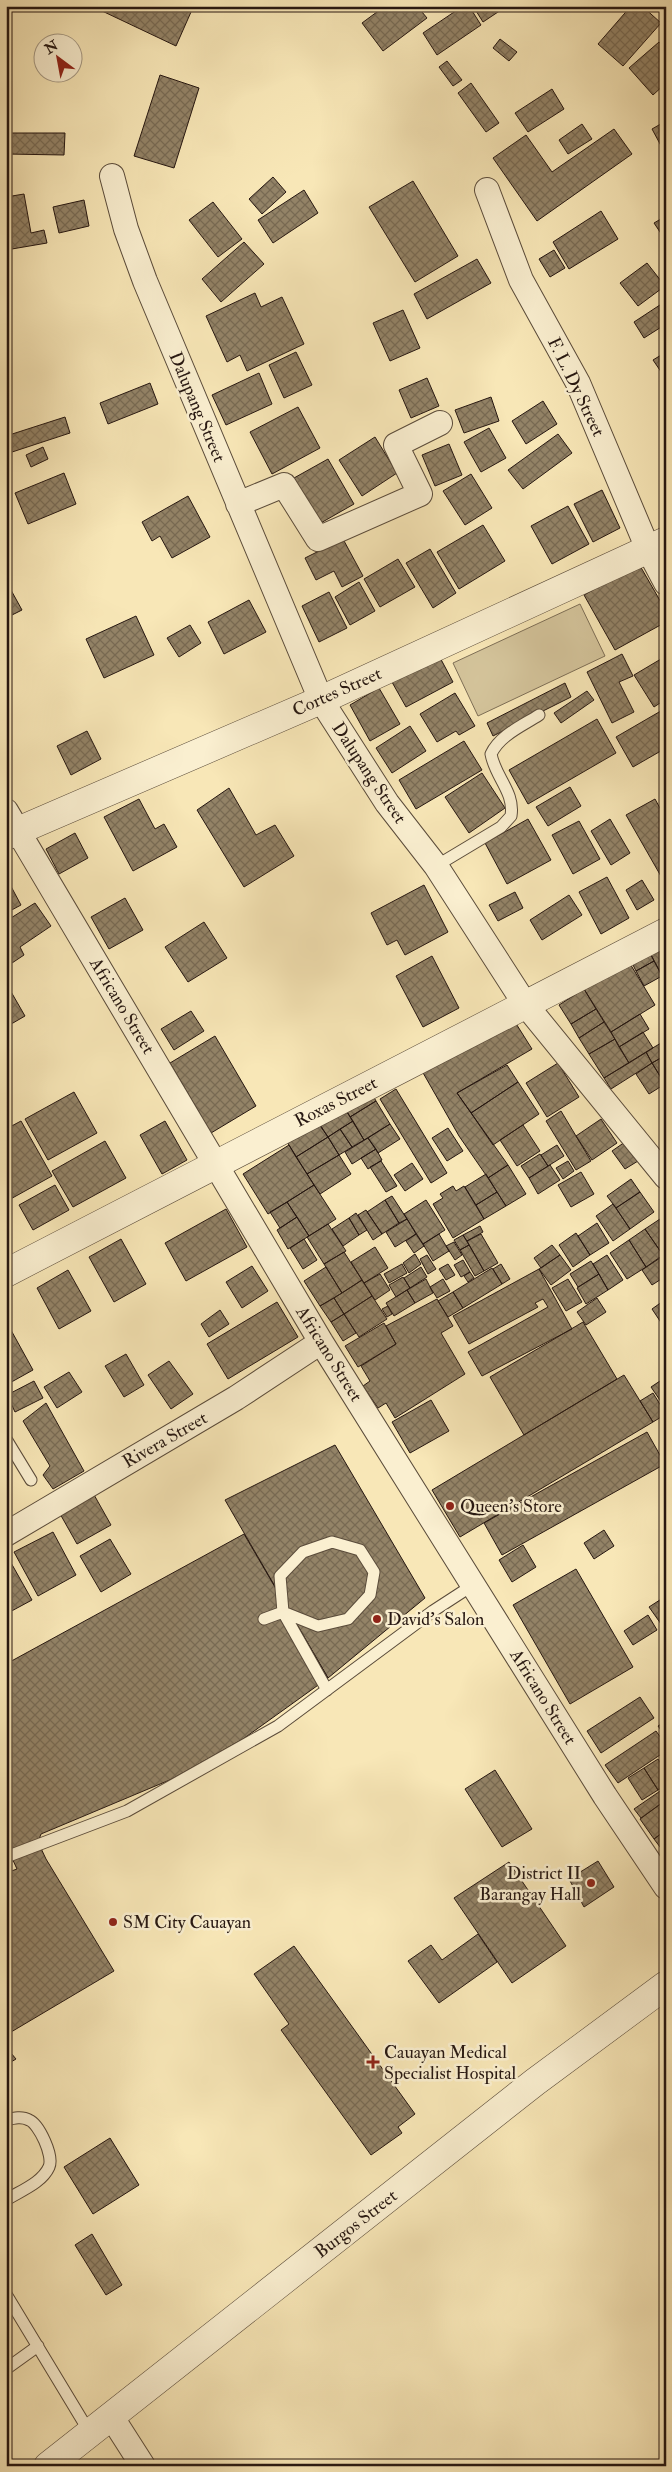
<svg xmlns="http://www.w3.org/2000/svg" width="672" height="2472" font-family="'IM FELL Double Pica',serif">
  <style>
    .pitch { fill: #d4c49b; stroke: #7d6e56 }
    .building { fill: url(#building-cross-hatch); stroke: #261711 }
    .lines { fill: none; stroke-linecap: round; stroke-linejoin: round }
    .service-casing { stroke: #5a4b3a; stroke-width: 13 }
    .minor-casing { stroke: #5a4b3a; stroke-width: 26 }
    .tertiary-casing { stroke: #5a4b3a; stroke-width: 29 }
    .service { stroke: #faefd0; stroke-width: 11 }
    .minor { stroke: #faefd0; stroke-width: 24 }
    .tertiary { stroke: #faefd0; stroke-width: 28 }
    .poi-dot { fill: #8f2418; stroke: #faefd0; stroke-width: 2 }
    .labels { text-anchor: middle; dominant-baseline: central; stroke-width: 5; stroke-linejoin: round; paint-order: stroke }
    .street-label { font-size: 18px; fill: #261711; stroke: #faefd0 }
    .poi-label { font-size: 18px; fill: #261711; stroke: #faefd0; text-anchor: start }
  </style>
  <defs>
    <pattern id="building-cross-hatch" width="8" height="8" patternUnits="userSpaceOnUse" patternTransform="scale(1.25)"><rect width="8" height="8" fill="#938367"/><path d="M0 0l8 8M0 8l8-8" fill="none" stroke="#786a53"/></pattern>
  </defs>
  <rect width="100%" height="100%" fill="#f8e7b7"/>
  <filter id="stains"><feTurbulence type="fractalNoise" baseFrequency=".004" numOctaves="4"/><feColorMatrix values="0 0 0 0 .2 0 0 0 0 .09 0 0 0 0 .02 0 0 0 .5 -.17"/></filter>
  <radialGradient id="worn" r=".72"><stop offset=".6" stop-color="#630" stop-opacity="0"/><stop offset="1" stop-color="#630" stop-opacity=".3"/></radialGradient>
  <path class="pitch" d="M580 604 605 656 478 716 453 663Z"/>
  <path class="building" d="M101 6H179L191 12 176 46 100 10Z
    M385 6H417L427 18 383 51 362 23Z
    M463 6H469L481 25 437 55 423 33Z
    M473 6H503L504 8 483 22Z
    M631 6H642L661 23 623 66 598 44Z
    M500 39 517 52 509 61 493 48Z
    M659 42 666 49V83L653 95 629 68Z
    M447 61 462 80 453 86 439 67Z
    M160 75 199 88 174 168 134 156Z
    M471 83 499 123 486 132 458 93Z
    M552 89 564 109 528 132 515 113Z
    M666 121V155L652 129Z
    M582 124 592 139 568 154 559 140Z
    M614 129 632 154 537 221 493 158 526 135 552 172Z
    M6 133H65L64 155 6 154Z
    M273 177 286 192 262 214 249 199Z
    M413 181 458 256 415 282 369 207Z
    M304 190 318 213 273 243 258 220Z
    M24 194 31 233 44 230 47 243 6 250V197Z
    M84 200 89 226 59 233 53 207Z
    M213 202 242 239 218 257 189 220Z
    M601 211 618 239 569 269 553 242Z
    M666 216V241L654 223Z
    M244 242 264 264 221 302 202 279Z
    M554 250 565 268 550 277 539 259Z
    M477 259 491 283 427 319 414 294Z
    M647 263 665 286 638 306 620 283Z
    M255 293 261 307 282 297 304 344 247 371 240 355 227 362 206 316Z
    M666 301V324L644 338 634 322Z
    M403 310 420 348 390 361 373 323Z
    M296 352 312 385 284 398 269 365Z
    M666 352V379L653 360Z
    M259 373 272 404 226 425 212 395Z
    M427 378 439 406 411 418 399 390Z
    M150 383 158 404 108 424 100 403Z
    M491 397 499 421 464 433 455 410Z
    M543 401 557 424 526 444 512 421Z
    M298 407 320 448 272 474 250 432Z
    M65 417 70 433 6 454V436Z
    M489 428 506 458 481 472 464 442Z
    M558 434 572 453 523 489 508 470Z
    M375 437 397 473 362 496 339 460Z
    M449 444 462 475 435 486 422 455Z
    M43 447 48 459 31 467 26 455Z
    M328 459 354 504 319 524 294 478Z
    M64 473 76 504 28 524 15 493Z
    M471 474 492 508 465 525 443 491Z
    M602 490 620 528 593 542 574 504Z
    M188 496 210 537 172 558 160 536 152 541 142 522Z
    M568 506 589 544 552 564 531 526Z
    M483 525 505 561 459 589 437 552Z
    M343 539 363 576 342 587 334 571 316 580 305 558Z
    M430 549 456 593 433 608 406 563Z
    M398 559 415 587 380 607 364 579Z
    M639 564 666 611V622L615 650 584 595Z
    M6 581 22 610 6 618Z
    M359 582 375 611 350 625 335 597Z
    M329 592 347 628 319 642 302 606Z
    M249 600 266 632 224 654 208 622Z
    M136 616 154 655 104 678 86 639Z
    M190 625 201 643 179 657 167 638Z
    M436 650 453 682 406 707 388 675Z
    M622 654 633 676 619 682 634 712 612 723 587 672Z
    M666 656V699L654 707 634 675Z
    M565 683 571 697 493 736 487 723Z
    M379 688 400 724 370 741 350 705Z
    M587 691 594 700 561 723 554 713Z
    M455 693 475 726 459 735 456 731 437 742 420 714Z
    M666 708V734L663 735 666 748 633 767 616 737Z
    M597 719 616 753 528 804 509 770Z
    M410 726 426 751 392 773 376 748Z
    M87 731 101 759 71 775 57 746Z
    M464 741 482 770 416 809 399 780Z
    M482 773 505 808 469 833 445 797Z
    M570 787 581 806 548 826 536 807Z
    M229 788 256 835 275 825 294 856 244 887 197 810Z
    M139 799 155 829 164 824 177 847 133 871 104 817Z
    M655 799 666 819V885L626 815Z
    M528 819 551 860 507 884 485 843Z
    M610 819 630 853 611 865 591 831Z
    M579 821 600 859 573 874 552 835Z
    M75 833 88 858 59 874 46 849Z
    M6 877 21 905 6 913Z
    M607 877 629 918 601 934 579 892Z
    M642 880 654 900 637 910 626 890Z
    M424 885 448 932 405 955 397 940 387 945 371 913Z
    M515 892 523 908 498 921 489 905Z
    M569 895 582 915 542 940 530 920Z
    M125 898 143 930 109 949 91 917Z
    M35 903 51 926 20 947 24 955 6 967V921Z
    M204 922 227 958 188 982 165 947Z
    M666 942V983L649 951Z
    M649 951 654 961 636 971 631 961Z
    M432 956 459 1008 423 1027 396 976Z
    M654 961 662 976 644 986 636 971Z
    M629 962 655 1005 611 1032 584 989Z
    M6 983 25 1016 6 1027Z
    M584 989 596 1009 571 1024 559 1005Z
    M596 1009 604 1022 579 1038 571 1024Z
    M191 1011 204 1031 174 1050 161 1029Z
    M640 1014 649 1029 619 1047 611 1032Z
    M515 1022 532 1049 457 1093 508 1165 488 1178 459 1136 422 1071Z
    M604 1022 615 1039 589 1054 579 1038Z
    M643 1032 653 1048 629 1063 619 1047Z
    M215 1036 256 1106 211 1133 170 1063Z
    M615 1039 629 1063 604 1078 589 1054Z
    M666 1040V1055L652 1063 646 1052Z
    M646 1052 652 1063 611 1089 604 1078Z
    M666 1055V1079L663 1081 652 1063Z
    M558 1063 579 1097 547 1117 526 1083Z
    M652 1063 665 1084 649 1094 636 1074Z
    M507 1065 518 1082 471 1113 457 1093Z
    M518 1082 539 1114 493 1145 471 1113Z
    M396 1089 447 1173 431 1183 380 1099Z
    M74 1092 97 1133 48 1160 25 1119Z
    M371 1092 376 1101 350 1117 345 1109Z
    M376 1101 390 1124 364 1140 350 1117Z
    M344 1107 353 1121 328 1137 318 1123Z
    M561 1111 591 1161 576 1170 546 1121Z
    M601 1119 617 1143 592 1160 576 1136Z
    M317 1120 328 1137 296 1157 286 1140Z
    M21 1121 52 1176 7 1201 6 1129Z
    M165 1121 187 1160 162 1174 140 1135Z
    M353 1121 364 1140 352 1147 340 1129Z
    M390 1124 400 1139 378 1153 368 1138Z
    M523 1125 540 1151 517 1166 500 1140Z
    M448 1128 463 1151 447 1161 432 1138Z
    M340 1129 352 1147 339 1155 328 1137Z
    M328 1137 339 1155 307 1174 296 1157Z
    M368 1138 376 1149 352 1164 345 1152Z
    M105 1141 126 1178 73 1207 52 1171Z
    M625 1142 638 1161 625 1169 612 1151Z
    M289 1145 314 1185 268 1214 243 1174Z
    M557 1145 564 1156 548 1166 541 1155Z
    M376 1149 382 1160 368 1169 361 1158Z
    M540 1154 548 1166 529 1178 521 1166Z
    M339 1155 351 1174 320 1194 307 1174Z
    M381 1161 397 1186 386 1192 370 1167Z
    M568 1161 574 1171 563 1179 556 1168Z
    M412 1163 423 1179 405 1191 394 1175Z
    M508 1165 526 1194 506 1206 488 1178Z
    M550 1165 560 1180 538 1194 529 1178Z
    M581 1172 594 1194 571 1207 558 1185Z
    M486 1174 497 1192 476 1205 465 1187Z
    M631 1179 640 1192 616 1208 607 1196Z
    M55 1185 69 1210 33 1230 19 1205Z
    M314 1185 336 1219 309 1236 287 1202Z
    M453 1186 456 1191 464 1186 484 1219 453 1238 433 1204 443 1198 440 1194Z
    M497 1192 506 1206 484 1219 476 1205Z
    M640 1192 654 1212 630 1229 616 1208Z
    M392 1196 407 1219 399 1223 385 1200Z
    M385 1200 399 1223 382 1234 367 1212Z
    M426 1200 445 1230 423 1244 404 1214Z
    M287 1202 297 1217 280 1228 270 1212Z
    M613 1204 630 1229 613 1241 596 1216Z
    M226 1209 247 1247 186 1281 165 1243Z
    M366 1210 382 1234 373 1240 358 1215Z
    M356 1213 367 1230 359 1235 349 1218Z
    M666 1215V1254L663 1255 645 1229Z
    M297 1217 309 1236 288 1249 277 1230Z
    M349 1218 359 1235 343 1246 332 1229Z
    M407 1219 416 1234 395 1247 386 1232Z
    M597 1223 609 1243 590 1255 578 1236Z
    M328 1224 346 1251 324 1264 307 1237Z
    M480 1226 483 1232 467 1241 463 1235Z
    M645 1229 663 1255 646 1267 629 1240Z
    M576 1233 590 1255 573 1267 559 1245Z
    M416 1234 424 1246 414 1253 406 1241Z
    M439 1234 449 1251 433 1261 423 1244Z
    M481 1234 498 1263 484 1271 467 1241Z
    M463 1235 469 1245 460 1250 454 1240Z
    M121 1239 146 1284 114 1302 89 1257Z
    M304 1239 317 1260 303 1269 290 1248Z
    M629 1240 646 1267 627 1279 610 1253Z
    M454 1242 462 1255 455 1260 446 1246Z
    M469 1245 484 1271 475 1276 460 1250Z
    M552 1245 560 1255 541 1268 534 1258Z
    M375 1247 388 1268 364 1283 351 1262Z
    M344 1252 362 1280 342 1293 324 1264Z
    M415 1254 421 1264 409 1273 403 1263Z
    M666 1254V1276L652 1285 642 1270Z
    M427 1255 436 1269 428 1274 420 1259Z
    M560 1255 571 1270 551 1285 539 1269Z
    M607 1255 623 1280 608 1290 593 1264Z
    M463 1260 470 1272 461 1277 454 1265Z
    M591 1261 599 1274 578 1287 570 1274Z
    M402 1264 407 1273 389 1283 384 1274Z
    M448 1264 455 1275 446 1280 439 1269Z
    M501 1264 510 1279 502 1284 493 1269Z
    M252 1266 268 1291 242 1308 226 1282Z
    M326 1267 342 1293 320 1306 304 1281Z
    M421 1267 427 1277 410 1288 404 1278Z
    M492 1268 502 1284 463 1308 453 1292Z
    M539 1269 572 1329 482 1376 468 1352 548 1307 543 1299 535 1303 538 1307 469 1344 453 1316Z
    M68 1270 91 1311 59 1329 37 1288Z
    M470 1272 474 1278 468 1282 464 1276Z
    M380 1274 390 1290 375 1300 364 1283Z
    M599 1274 608 1290 586 1304 577 1288Z
    M403 1277 410 1288 396 1297 389 1285Z
    M426 1279 433 1293 415 1303 407 1290Z
    M443 1279 450 1291 437 1298 430 1287Z
    M568 1279 582 1302 566 1311 552 1288Z
    M362 1280 372 1296 344 1314 334 1298Z
    M407 1290 415 1303 394 1316 386 1303Z
    M453 1292 463 1308 448 1317 438 1301Z
    M372 1296 387 1319 359 1337 344 1314Z
    M334 1298 344 1314 331 1322 320 1306Z
    M597 1298 606 1312 586 1325 577 1312Z
    M437 1299 453 1326 441 1333 465 1374 395 1418 386 1403 378 1408 363 1386 370 1381 361 1366 396 1344 386 1326Z
    M666 1299V1330L652 1309Z
    M277 1302 298 1337 228 1379 207 1344Z
    M388 1306 392 1314 387 1317 382 1309Z
    M220 1310 229 1324 209 1337 201 1324Z
    M344 1314 356 1333 343 1341 331 1322Z
    M6 1321 33 1370 6 1385Z
    M583 1322 617 1379 524 1435 490 1377Z
    M384 1323 396 1344 358 1367 345 1346Z
    M126 1354 144 1385 124 1397 105 1366Z
    M169 1361 193 1394 171 1409 148 1375Z
    M69 1372 82 1392 57 1408 44 1387Z
    M624 1375 653 1422 460 1537 432 1490Z
    M666 1377V1409L651 1387Z
    M34 1381 43 1398 15 1412 7 1395Z
    M653 1393 666 1414 653 1422 640 1401Z
    M431 1400 449 1431 410 1453 392 1422Z
    M46 1403 84 1471 53 1489 43 1475 50 1466 23 1421Z
    M647 1432 665 1464 502 1555 484 1523Z
    M335 1445 425 1598 328 1678 225 1500Z
    M93 1493 111 1525 77 1544 59 1512Z
    M604 1530 614 1546 594 1559 584 1543Z
    M53 1532 76 1575 38 1596 14 1552Z
    M244 1534 328 1678 243 1739 172 1779 41 1834 38 1842 46 1859 114 1971 6 2035V1873L17 1869 6 1845V1664Z
    M110 1539 131 1574 101 1592 80 1556Z
    M523 1545 536 1567 512 1582 499 1560Z
    M10 1561 32 1600 6 1614V1562Z
    M576 1569 633 1667 570 1704 513 1605Z
    M666 1596V1631L649 1607Z
    M648 1615 657 1630 633 1645 624 1631Z
    M640 1697 654 1718 601 1753 587 1731Z
    M666 1721V1737L658 1726Z
    M656 1731 666 1745V1751L618 1783 605 1765Z
    M658 1759 666 1771V1785L658 1790 644 1768Z
    M644 1768 658 1790 642 1800 628 1778Z
    M495 1770 532 1829 502 1847 465 1789Z
    M666 1787V1800L641 1818 634 1809Z
    M666 1800V1830L654 1839 640 1819Z
    M666 1830V1855L654 1839Z
    M598 1861 614 1887 584 1907 569 1879Z
    M509 1862 566 1946 512 1983 454 1898Z
    M478 1934 497 1962 439 2003 408 1961 431 1945 442 1960Z
    M294 1946 415 2114 398 2127 402 2133 371 2155 281 2030 289 2024 254 1974Z
    M6 2047 16 2059 6 2065Z
    M110 2138 139 2185 93 2214 64 2167Z
    M92 2234 122 2285 106 2295 75 2245Z"/>
  <g class="lines">
    <defs>
      <path id="service" d="M436 866 501 827 511 816C515 792 495 777 491 754 500 735 522 726 539 715
        M6 1439 31 1480
        M264 1619 283 1612 318 1626 348 1619 370 1595 374 1572 360 1550 332 1542 303 1552 280 1576 283 1612 327 1690
        M6 1857 127 1811 278 1726 433 1611 473 1585
        M6 2120C14 2118 22 2116 29 2120 39 2124 54 2156 49 2167 42 2183 20 2191 6 2200
        M6 2294 90 2433
        M6 2369 38 2346"/>
      <path id="minor" d="M112 176 126 229 145 281 321 700 387 803 436 866 525 1004 666 1177
        M487 190 521 280 578 383 648 549 666 583
        M238 504 284 485 318 539 420 494 396 445 440 423
        M6 811 321 1342 605 1796 666 1887
        M6 1534 236 1398 321 1342
        M111 2416 143 2466"/>
      <path id="tertiary" d="M6 836 321 700 666 541
        M6 1273 666 932
        M48 2466 535 2082 666 1985"/>
    </defs>
    <use href="#service" class="service-casing"/>
    <use href="#minor" class="minor-casing"/>
    <use href="#tertiary" class="tertiary-casing"/>
    <use href="#service" class="service"/>
    <use href="#minor" class="minor"/>
    <use href="#tertiary" class="tertiary"/>
  </g>
  <g class="poi-dot">
    <circle cx="450" cy="1506" r="5"/>
    <circle cx="377" cy="1619" r="5"/>
    <circle cx="591" cy="1883" r="5"/>
    <circle cx="113" cy="1922" r="5"/>
    <path d="M370.5 2054.5h5v5h5v5h-5v5h-5v-5h-5v-5h5z"/>
  </g>
  <g class="labels">
    <g class="street-label">
      <text transform="translate(576 387) rotate(64)">F. L. Dy Street</text>
      <text transform="translate(197 407) rotate(67)">Dalupang Street</text>
      <text transform="translate(337 692) rotate(-24)">Cortes Street</text>
      <text transform="translate(369 773) rotate(56)">Dalupang Street</text>
      <text transform="translate(122 1006) rotate(59)">Africano Street</text>
      <text transform="translate(336 1102) rotate(-27)">Roxas Street</text>
      <text transform="translate(329 1354) rotate(58)">Africano Street</text>
      <text transform="translate(165 1440) rotate(-30)">Rivera Street</text>
      <text transform="translate(543 1697) rotate(58)">Africano Street</text>
      <text transform="translate(356 2224) rotate(-38)">Burgos Street</text>
    </g>
    <g class="poi-label">
      <text x="460" y="1506">Queen's Store</text>
      <text x="387" y="1619">David's Salon</text>
      <text x="581" y="1873" text-anchor="end">District II<tspan x="581" dy="21">Barangay Hall</tspan></text>
      <text x="123" y="1922">SM City Cauayan</text>
      <text x="384" y="2052">Cauayan Medical<tspan x="384" dy="21">Specialist Hospital</tspan></text>
    </g>
  </g>
  <rect width="672" height="2472" fill="none" stroke="#f8e7b7" stroke-width="25"/>
  <rect x="8" y="8" width="657" height="2457" fill="none" stroke="#261711" stroke-width="2.5"/>
  <rect x="12" y="12" width="647" height="2447" fill="none" stroke="#261711"/>
  <g transform="translate(58 58) rotate(328)"><circle r="24" fill="#faefd0" stroke="#a59984"/>
  <path d="M0-4L9 19L0 12L-9 19Z" fill="#8f2418"/>
  <text y="-8" font-size="14" font-weight="bold" text-anchor="middle" fill="#261711">N</text>
  </g>
  <rect width="100%" height="100%" filter="url(#stains)"/>
  <rect width="100%" height="100%" fill="url(#worn)"/>
</svg>
